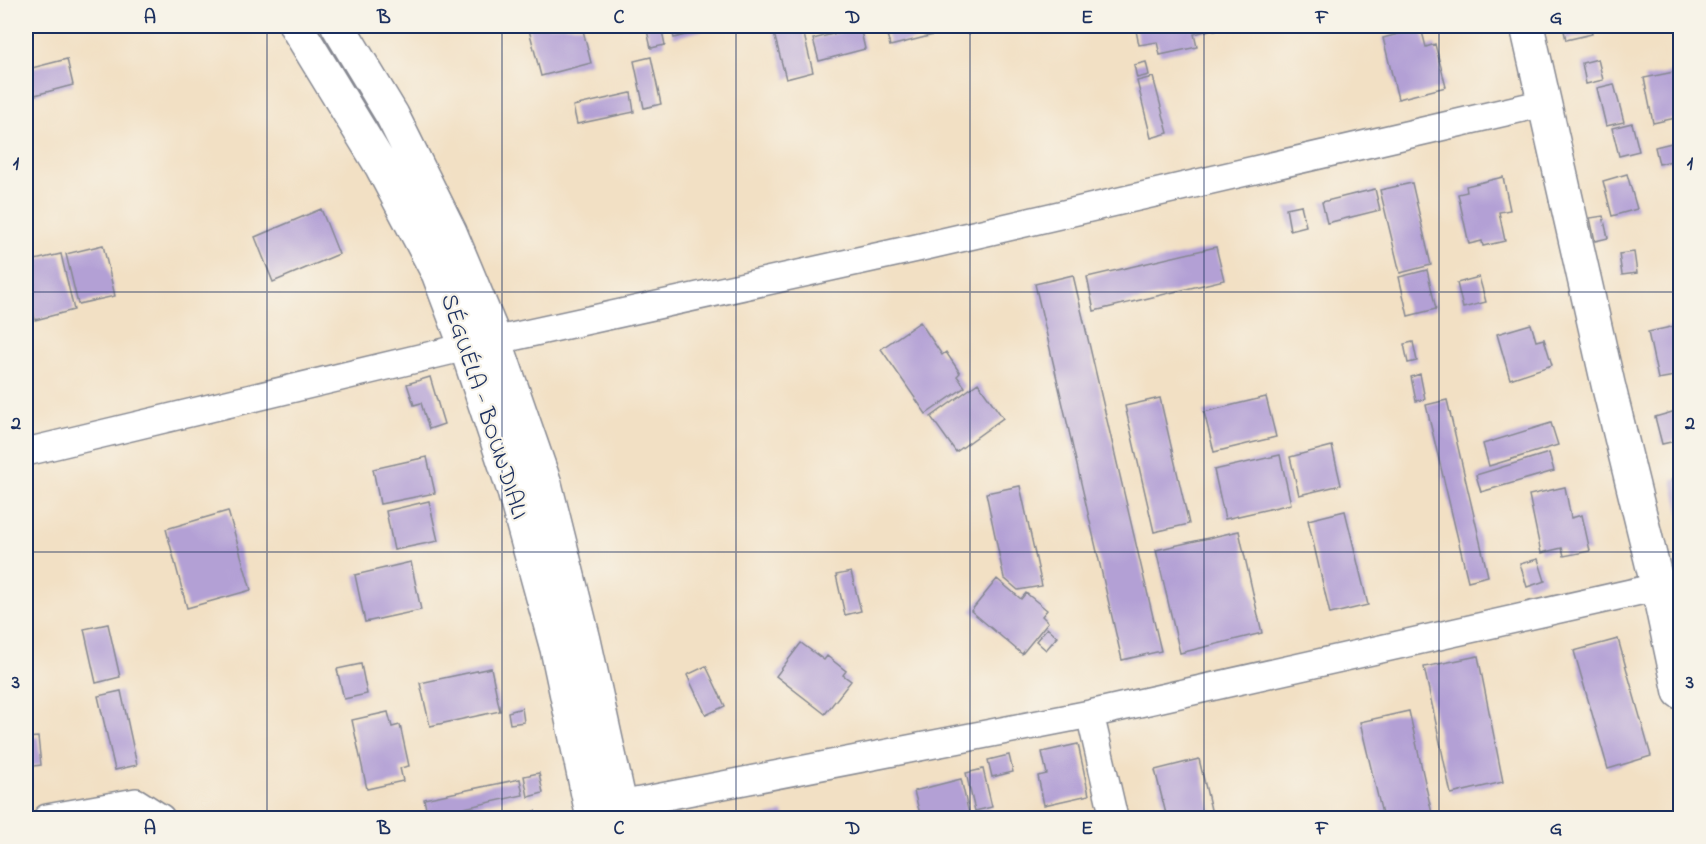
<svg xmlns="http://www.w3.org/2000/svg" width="1706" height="844" font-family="'Indie Flower',sans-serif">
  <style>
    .building { fill: #b3a0d5 }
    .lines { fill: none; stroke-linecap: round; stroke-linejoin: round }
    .minor-casing { stroke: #868891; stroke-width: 30 }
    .tertiary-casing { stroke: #868891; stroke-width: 36 }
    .primary-casing { stroke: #868891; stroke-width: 36 }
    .minor { stroke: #fff; stroke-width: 27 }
    .tertiary { stroke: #fff; stroke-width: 33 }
    .primary { stroke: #fff; stroke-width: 33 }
    .grid { fill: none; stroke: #1b2f5e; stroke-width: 1.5; stroke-opacity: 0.55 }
    .labels { text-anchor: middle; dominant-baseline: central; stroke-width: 4.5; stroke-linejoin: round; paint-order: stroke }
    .street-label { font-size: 24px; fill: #1b2f5e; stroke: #f7f3e8 }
    .neatline { fill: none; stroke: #1b2f5e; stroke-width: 2 }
    .grid-label { font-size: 20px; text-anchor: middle; font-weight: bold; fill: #1b2f5e }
  </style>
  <rect width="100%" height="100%" fill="#f7f3e8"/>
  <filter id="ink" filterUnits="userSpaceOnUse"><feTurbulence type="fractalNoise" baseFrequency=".0167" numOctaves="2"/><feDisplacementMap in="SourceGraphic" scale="12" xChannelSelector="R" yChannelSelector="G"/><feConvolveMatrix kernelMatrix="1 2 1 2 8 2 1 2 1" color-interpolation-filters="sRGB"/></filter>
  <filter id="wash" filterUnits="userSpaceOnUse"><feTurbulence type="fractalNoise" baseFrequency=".008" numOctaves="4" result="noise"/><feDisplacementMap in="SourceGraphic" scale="24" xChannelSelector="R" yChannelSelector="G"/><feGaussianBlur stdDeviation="1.35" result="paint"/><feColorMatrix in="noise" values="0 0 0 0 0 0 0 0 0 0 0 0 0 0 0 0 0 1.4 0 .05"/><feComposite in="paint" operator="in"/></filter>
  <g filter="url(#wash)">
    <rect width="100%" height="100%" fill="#f2e0c4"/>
    <g id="blocks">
      <path class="building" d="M528 26H582L591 63 541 76Z
        M646 26H661L665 45 651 48Z
        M671 26H718L674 38Z
        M772 26H802L813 72 786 79Z
        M831 26H850V27L832 30Z
        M885 26H952L953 30 890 46Z
        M966 26H1000L968 34Z
        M1135 26H1209L1210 30 1194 34 1197 47 1160 55 1157 42 1139 45Z
        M1213 26H1226V28L1214 31Z
        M1563 26H1590L1592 34 1566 40Z
        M860 27 865 49 819 61 813 39Z
        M1421 28 1426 47 1435 44 1446 87 1398 99 1383 38Z
        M651 57 661 104 644 108 634 61Z
        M67 59 73 85 35 95 28 69Z
        M1598 59 1603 80 1586 84 1582 63Z
        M1146 62 1149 75 1137 78 1134 65Z
        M1679 71 1680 117 1653 123 1644 78Z
        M1153 77 1168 133 1151 138 1137 81Z
        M1614 84 1624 122 1606 126 1597 88Z
        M631 93 634 112 577 124 573 106Z
        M1632 123 1639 151 1619 156 1612 128Z
        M1680 141V159L1659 164 1655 147Z
        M1627 174 1637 209 1612 216 1603 181Z
        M1503 177 1510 210 1499 212 1505 241 1483 246 1482 241 1469 244 1458 194 1467 192 1466 186Z
        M1412 183 1431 265 1400 273 1380 190Z
        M1375 189 1380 210 1327 223 1322 202Z
        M1301 205 1306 226 1290 230 1286 208Z
        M321 209 339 254 273 282 255 237Z
        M1603 216 1608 238 1595 241 1590 218Z
        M103 245 115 296 78 304 66 254Z
        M1216 247 1224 280 1094 311 1087 277Z
        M1634 252 1637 273 1622 275 1619 254Z
        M61 254 74 310 35 320 26 277V262Z
        M1427 270 1436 309 1408 316 1399 277Z
        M1073 275 1161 651 1122 660 1035 284Z
        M1479 277 1486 302 1463 308 1457 283Z
        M920 322 942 355 946 352 960 373 957 376 965 387 926 414 881 349Z
        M1531 324 1536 341 1544 339 1552 365 1510 379 1497 334Z
        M1680 325V375L1658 379 1648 332Z
        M1413 342 1417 361 1408 363 1404 344Z
        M1420 374 1425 399 1416 401 1411 377Z
        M430 377 444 424 429 429 421 403 414 405 407 384Z
        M978 383 1003 418 956 452 931 417Z
        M1266 397 1276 437 1214 452 1204 412Z
        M1160 398 1189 524 1154 532 1125 406Z
        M1447 400 1488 576 1468 581 1426 405Z
        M1676 411 1680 430V440L1662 444 1655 417Z
        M1551 423 1558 445 1489 466 1483 444Z
        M1332 446 1341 485 1299 495 1290 457Z
        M1549 453 1554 471 1481 492 1476 475Z
        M1280 455 1291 504 1225 519 1214 470Z
        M427 457 435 493 380 504 373 469Z
        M1680 478V516L1672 480Z
        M1020 486 1042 586 1018 590 1004 578 986 493Z
        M1565 487 1571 518 1582 515 1590 551 1564 556 1562 548 1541 553 1529 495Z
        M429 501 438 541 394 550 386 511Z
        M228 511 251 590 187 608 166 529Z
        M1345 511 1368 605 1330 614 1308 520Z
        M1239 531 1262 633 1180 653 1156 550Z
        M1538 559 1545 581 1527 587 1520 564Z
        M411 562 421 610 365 622 355 575Z
        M851 572 861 611 845 615 836 575Z
        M997 579 1021 599 1026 593 1047 610 1042 616 1048 622 1022 654 971 611Z
        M108 624 120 677 96 683 84 629Z
        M1047 628 1057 637 1046 650 1036 641Z
        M1618 639 1651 756 1608 769 1574 651Z
        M801 643 824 660 827 656 846 671 843 675 851 681 825 714 776 676Z
        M1478 656 1503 782 1451 794 1424 667Z
        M361 664 367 694 344 699 337 669Z
        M706 666 725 706 706 715 687 675Z
        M491 668 500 711 430 726 420 683Z
        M121 691 137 765 115 770 98 696Z
        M522 708 524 722 510 724 508 712Z
        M1409 711 1433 818H1383L1360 722Z
        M388 712 392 727 400 725 409 766 400 768 403 781 367 789 352 720Z
        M38 737 41 765 26 767V738Z
        M1078 744 1089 795 1044 805 1038 776 1047 774 1042 752Z
        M1009 755 1013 772 992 777 988 760Z
        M1199 759 1213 818H1167L1155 770Z
        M983 769 992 807 975 811 966 773Z
        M31 772 32 787 26 788V773Z
        M539 773 543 793 528 797 524 776Z
        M520 779 523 795 464 808 466 818H428L424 799Z
        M961 779 970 818H921L914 791Z
        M535 811 537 818H520L519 815Z
        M783 812 785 818H761Z"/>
    </g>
  </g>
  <g filter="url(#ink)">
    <use href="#blocks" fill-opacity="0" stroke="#868891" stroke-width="1.5"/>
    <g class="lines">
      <defs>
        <path id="minor" d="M26 452 466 347 917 248 1544 103
          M1090 714 1114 818
          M620 805 1090 714 1680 582
          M47 818 136 802 161 818"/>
        <path id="tertiary" d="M1527 26 1608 384 1658 588 1680 692"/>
        <path id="primary" d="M296 26 382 167 438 273 466 347 513 488 557 649 593 818
          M338 26 392 115 450 232 495 340 545 484 584 640 623 818"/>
      </defs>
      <use href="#minor" class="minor-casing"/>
      <use href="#tertiary" class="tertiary-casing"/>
      <use href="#primary" class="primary-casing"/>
      <use href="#minor" class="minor"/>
      <use href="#tertiary" class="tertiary"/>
      <use href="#primary" class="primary"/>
    </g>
  </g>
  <path class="grid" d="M267 26V818M502 26V818M736 26V818M970 26V818M1204 26V818M1439 26V818M26 292H1680M26 552H1680"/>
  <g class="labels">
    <g class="street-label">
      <text transform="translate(483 407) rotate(72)">SÉGUÉLA - BOUNDIALI</text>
    </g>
  </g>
  <rect width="1706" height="844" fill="none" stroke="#f7f3e8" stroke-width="66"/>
  <rect x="33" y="33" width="1640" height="778" class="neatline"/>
  <g class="grid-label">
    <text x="150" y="23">A</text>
    <text x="384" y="23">B</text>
    <text x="619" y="23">C</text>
    <text x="853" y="23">D</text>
    <text x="1087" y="23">E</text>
    <text x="1322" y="23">F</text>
    <text x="1556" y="23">G</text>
    <text x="16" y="169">1</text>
    <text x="1690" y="169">1</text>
    <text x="16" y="429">2</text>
    <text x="1690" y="429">2</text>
    <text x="16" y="688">3</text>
    <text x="1690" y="688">3</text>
    <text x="150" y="834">A</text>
    <text x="384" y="834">B</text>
    <text x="619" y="834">C</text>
    <text x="853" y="834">D</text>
    <text x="1087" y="834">E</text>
    <text x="1322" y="834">F</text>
    <text x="1556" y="834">G</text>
  </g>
</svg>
